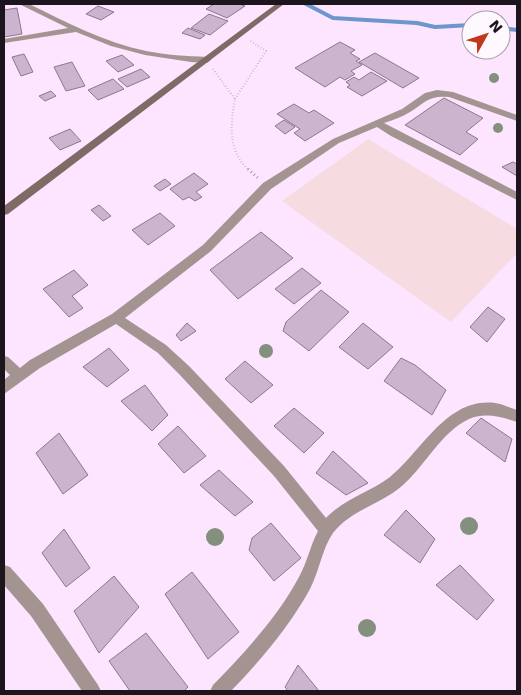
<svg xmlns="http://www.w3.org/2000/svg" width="521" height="695" font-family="'DejaVu Sans',sans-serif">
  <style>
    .education { fill: #f6dce0 }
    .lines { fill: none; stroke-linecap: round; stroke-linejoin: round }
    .stream { stroke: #6c96cc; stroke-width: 4 }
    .building { fill: #ccb4ce; stroke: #8d7790 }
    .path-far1 { stroke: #a997ab; stroke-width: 2; stroke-dasharray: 0.5 2.5; stroke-linecap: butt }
    .path { stroke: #a997ab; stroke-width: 3; stroke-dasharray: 1 3; stroke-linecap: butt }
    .street { fill: #a49491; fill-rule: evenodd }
    .secondary { fill: #816a65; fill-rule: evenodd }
    .tree { fill: #83907d }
  </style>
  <rect width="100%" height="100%" fill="#fde4ff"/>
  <path class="education" d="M368 139 517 229V253L451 322 282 201Z"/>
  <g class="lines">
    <path class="stream" d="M306 4 333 18 417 23 435 27 471 25
      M501 28 517 30"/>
  </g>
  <path class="building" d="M214 4H239L245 6 227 18 206 9Z
    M98 6 114 12 101 20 86 14Z
    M17 8 22 34 4 37V10Z
    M209 14 228 21 210 35 191 28Z
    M188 28 205 35 200 39 182 33Z
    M340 42 355 50 350 53 360 59 356 61 362 65 351 71 355 74 345 80 340 77 325 87 295 68Z
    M375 53 419 78 403 88 359 62Z
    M24 54 33 72 21 76 12 57Z
    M122 55 134 65 118 72 106 61Z
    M72 62 85 86 66 91 54 67Z
    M141 69 150 77 127 87 118 79Z
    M371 72 387 81 362 96 347 87 350 85 346 82 354 77 359 80Z
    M113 79 124 89 98 100 88 90Z
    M51 91 56 96 45 101 39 96Z
    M444 98 483 118 466 132 478 139 460 155 405 125Z
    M294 104 309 113 314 110 334 123 305 141 294 133 300 129 277 114Z
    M284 120 295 127 285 134 275 126Z
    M70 129 81 141 60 150 49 138Z
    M513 162 517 164V176L502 167Z
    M194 173 208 184 196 192 202 197 195 201 189 197 183 200 170 189Z
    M165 179 171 184 160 191 154 186Z
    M99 205 111 216 103 221 91 210Z
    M160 213 175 226 148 245 132 230Z
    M261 232 293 258 238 299 210 270Z
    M302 268 321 283 294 304 275 289Z
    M74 270 88 285 72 296 83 308 69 317 43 289Z
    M321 290 349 312 309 351 283 331 286 322Z
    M488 307 505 319 487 342 470 327Z
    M187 323 196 331 181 341 176 335Z
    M363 323 393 347 368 369 339 347Z
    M109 348 129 370 107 387 83 367Z
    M401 358 415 365 446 390 432 415 384 381Z
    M245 361 273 385 251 403 225 379Z
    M145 385 168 415 152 431 121 401Z
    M294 408 324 433 304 453 274 426Z
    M481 418 512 439 505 462 466 433Z
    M178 426 206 456 184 473 158 444Z
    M59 433 88 475 63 494 36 453Z
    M333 451 368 483 346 495 316 473Z
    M219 470 253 502 235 516 200 485Z
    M406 510 435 539 420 563 384 535Z
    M271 523 301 558 274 581 249 550 252 538Z
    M64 529 90 568 66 587 42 553Z
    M460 565 494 600 477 620 436 585Z
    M192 572 239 632 208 659 165 594Z
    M114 576 139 607 99 653 74 611Z
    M146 633 188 687 184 691H130L109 661Z
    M298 665 319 691H288L285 687Z"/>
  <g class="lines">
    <path class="path-far1" d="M213 69 235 99C230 125 228 152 249 170
      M235 99 266 51 249 40"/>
    <path class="path" d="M248 169 258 178"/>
    <path class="street" d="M19 4H29C66 22 104 42 146 51 166 55 187 56 207 57L211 60 207 63 191 62 145 55 111 46 76 32 4 43V39L68 28Z
      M437 90 453 92 517 115V121L449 97C429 95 426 102 410 112 402 117 393 120 384 123L517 192V200L391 136 377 127 339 143 271 189 211 251 125 318 166 345 189 366 284 466 326 518C344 499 370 492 390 477 422 451 447 397 495 403 503 404 510 408 517 410V422C501 417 486 412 469 419 441 432 425 466 402 486 381 504 351 510 333 533 322 549 319 572 310 589 289 627 261 660 231 691H210L213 685C245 652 277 618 299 577 307 563 310 546 318 531L274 476 179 374 158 353 116 324 40 368 4 394V380L10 375 4 369V356L8 357 20 368 30 360 112 314 203 245 263 183 333 139 402 109 425 93Z
      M4 565 10 567 43 604 98 685 101 691H82L31 616 4 585Z"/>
    <path class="secondary" d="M276 4H284L8 214 4 215V206Z"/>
  </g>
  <g class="tree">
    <circle cx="494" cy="78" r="5"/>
    <circle cx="498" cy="128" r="5"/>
    <circle cx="266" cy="351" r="7"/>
    <circle cx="469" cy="526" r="9"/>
    <circle cx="215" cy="537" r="9"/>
    <circle cx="367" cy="628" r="9"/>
  </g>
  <rect width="521" height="695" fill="none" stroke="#1d151e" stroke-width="10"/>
  <g transform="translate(486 35) rotate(50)"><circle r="24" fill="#fef9fe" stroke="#a49ea4"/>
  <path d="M0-4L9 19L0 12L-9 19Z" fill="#c1361c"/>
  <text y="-8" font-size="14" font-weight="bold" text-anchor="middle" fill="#1d151e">N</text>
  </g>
</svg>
